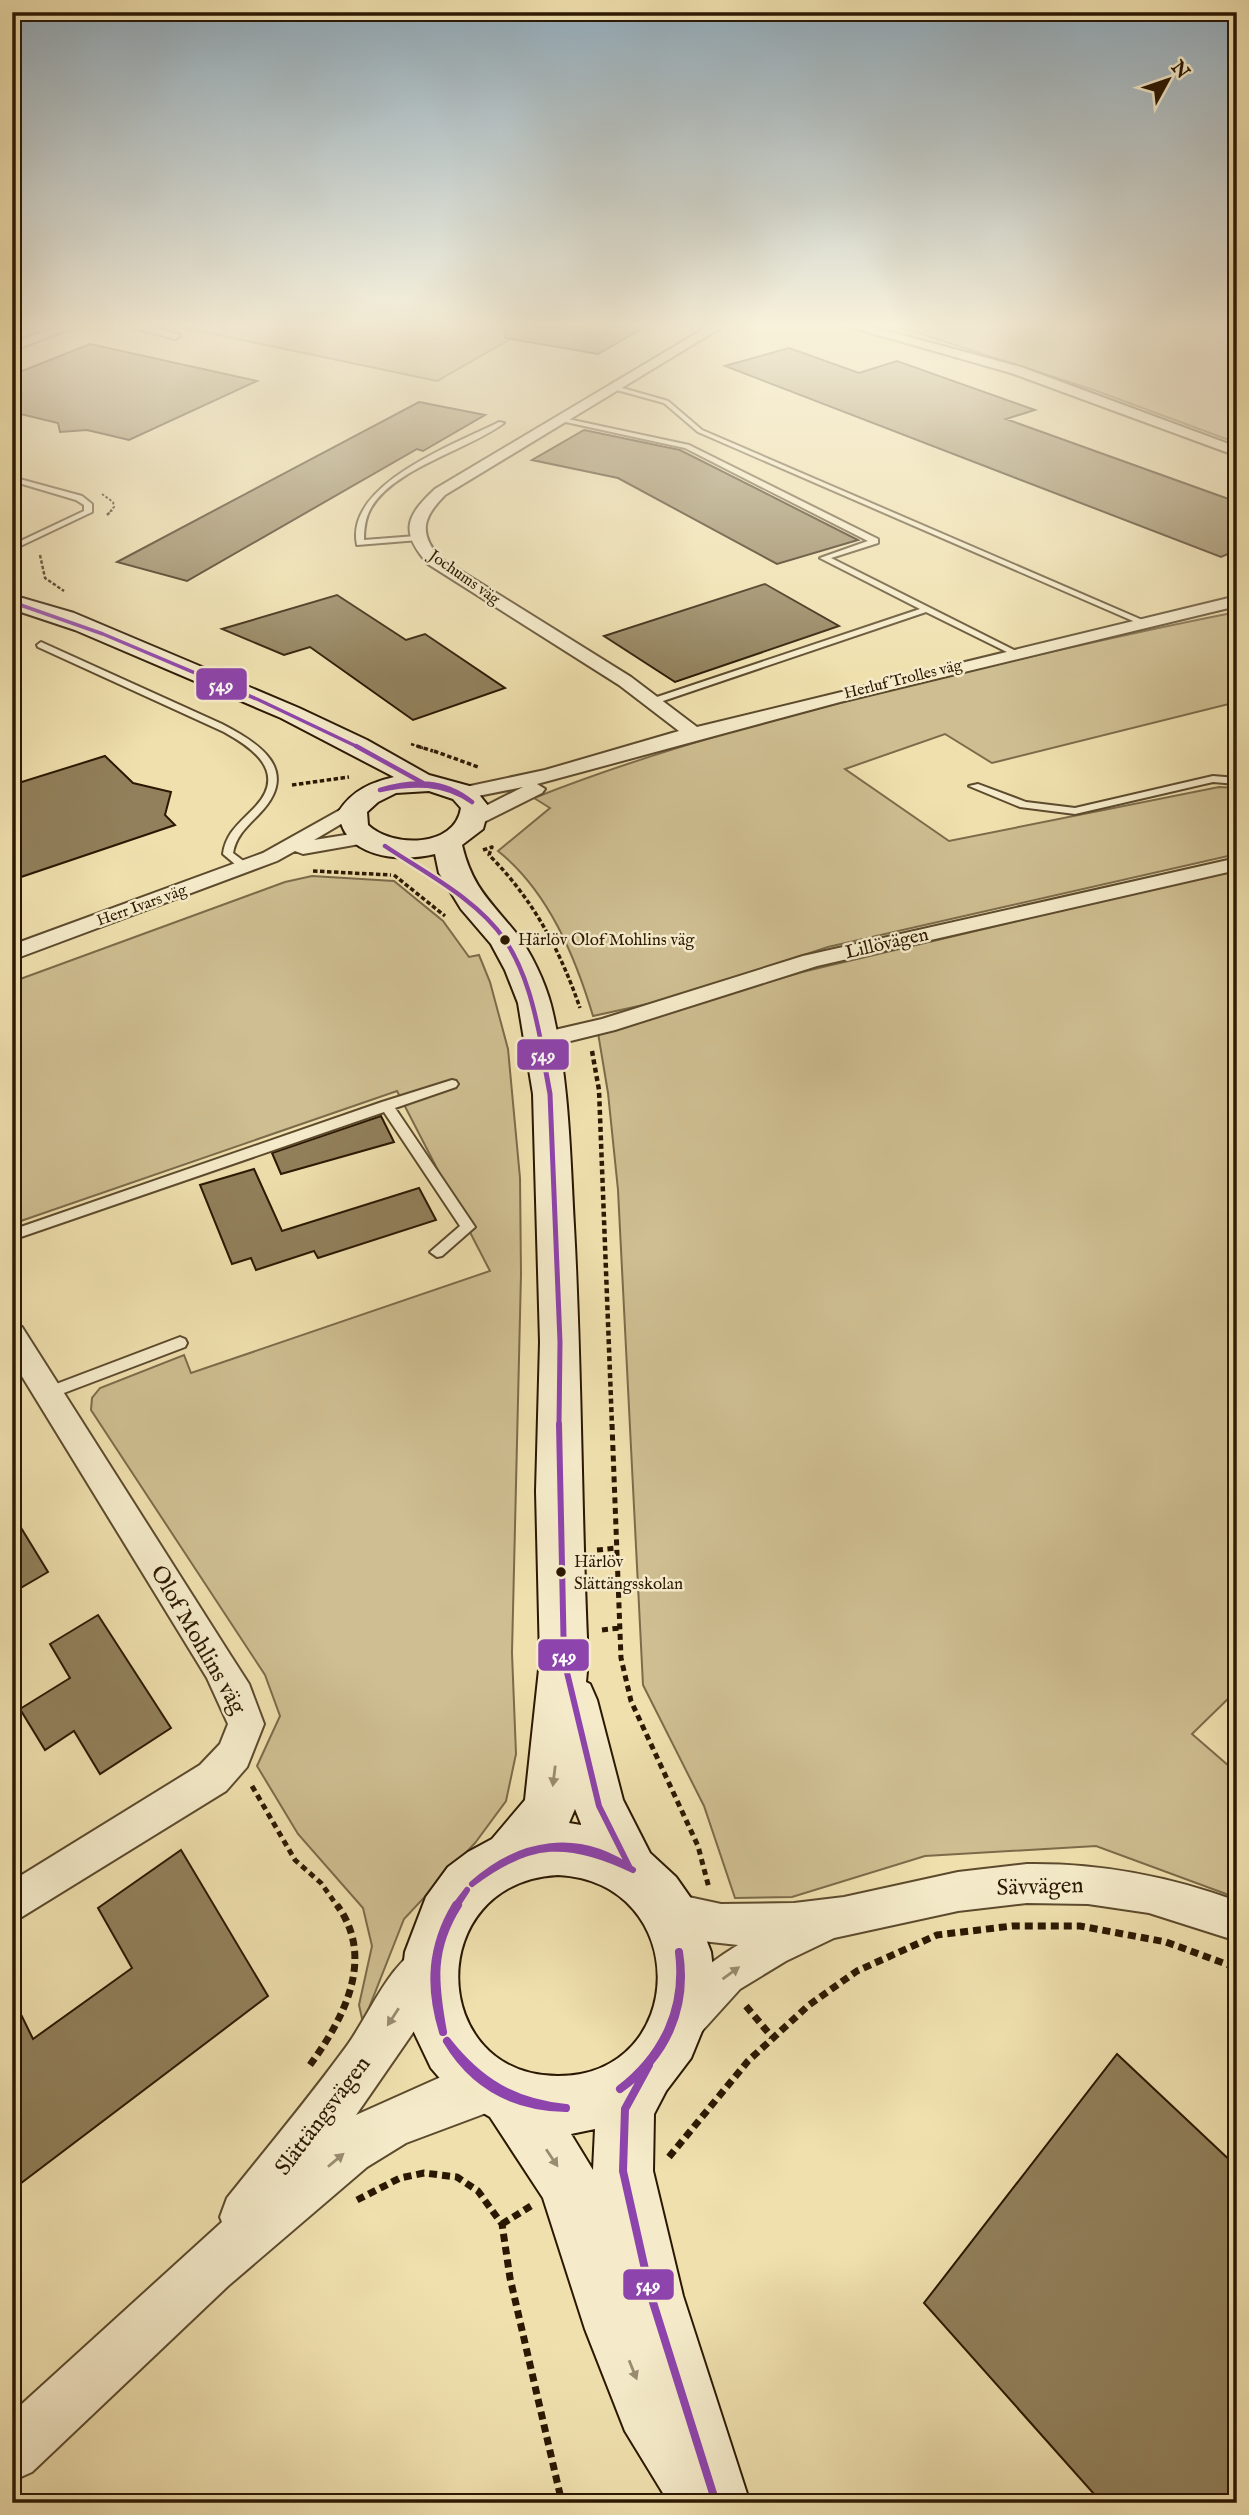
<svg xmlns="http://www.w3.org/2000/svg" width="1249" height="2515" font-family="'IM FELL English',serif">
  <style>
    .green { fill: #cebe91; stroke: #7c6b4a; stroke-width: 2 }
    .building { fill: #91805b; stroke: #2b1802; stroke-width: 2 }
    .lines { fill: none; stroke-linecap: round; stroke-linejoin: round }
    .service-casing { stroke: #5c4a2d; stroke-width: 4 }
    .minor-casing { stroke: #5c4a2d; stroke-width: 4 }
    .tertiary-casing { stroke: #5c4a2d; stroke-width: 4 }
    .secondary-casing { stroke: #2b1802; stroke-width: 4 }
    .path-far5 { stroke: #2b1802; stroke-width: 2; stroke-dasharray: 2.5 2; stroke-linecap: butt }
    .path-far4 { stroke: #2b1802; stroke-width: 2.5; stroke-dasharray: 3.5 2; stroke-linecap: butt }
    .path-far3 { stroke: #2b1802; stroke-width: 3.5; stroke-dasharray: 4.5 2.5; stroke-linecap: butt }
    .path-far2 { stroke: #2b1802; stroke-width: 4.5; stroke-dasharray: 5 3.5; stroke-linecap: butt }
    .path-far1 { stroke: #2b1802; stroke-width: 5; stroke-dasharray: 6 4.5; stroke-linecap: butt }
    .path { stroke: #2b1802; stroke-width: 7; stroke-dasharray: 8 5; stroke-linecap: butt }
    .service { fill: #f5ebca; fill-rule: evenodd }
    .minor { fill: #f5ebca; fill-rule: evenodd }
    .tertiary { fill: #f5ebca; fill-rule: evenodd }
    .secondary { fill: #f5ebca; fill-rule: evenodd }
    .bus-1-far4-casing { stroke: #f5ebca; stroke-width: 7 }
    .bus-1-far3-casing { stroke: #f5ebca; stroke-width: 9 }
    .bus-1-far2-casing { stroke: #f5ebca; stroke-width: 10 }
    .bus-1-far1-casing { stroke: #f5ebca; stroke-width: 11 }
    .bus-1-casing { stroke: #f5ebca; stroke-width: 13 }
    .bus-1-far4 { stroke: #8e44ad; stroke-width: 3.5 }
    .bus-1-far3 { stroke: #8e44ad; stroke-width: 4.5 }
    .bus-1-far2 { stroke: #8e44ad; stroke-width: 5 }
    .bus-1-far1 { stroke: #8e44ad; stroke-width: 6 }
    .bus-1 { stroke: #8e44ad; stroke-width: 8 }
    .oneway { fill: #9a8c70 }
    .bus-dot { fill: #2b1802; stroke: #f5ebca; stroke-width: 2.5 }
    .labels { text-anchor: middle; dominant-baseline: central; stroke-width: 5; stroke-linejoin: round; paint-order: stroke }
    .far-street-label { font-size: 16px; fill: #2b1802; stroke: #f5ebca }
    .bus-label { font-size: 17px; fill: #2b1802; stroke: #f5ebca; text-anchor: start }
    .street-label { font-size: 19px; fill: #2b1802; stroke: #f5ebca }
    .near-street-label { font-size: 23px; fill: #2b1802; stroke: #f5ebca }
    .line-badge { stroke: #f5ebca; stroke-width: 2.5 }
    .badge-label { font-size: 19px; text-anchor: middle; font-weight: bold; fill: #fff }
  </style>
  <rect width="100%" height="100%" fill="#efe0ae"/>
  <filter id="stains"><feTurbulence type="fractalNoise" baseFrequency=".00286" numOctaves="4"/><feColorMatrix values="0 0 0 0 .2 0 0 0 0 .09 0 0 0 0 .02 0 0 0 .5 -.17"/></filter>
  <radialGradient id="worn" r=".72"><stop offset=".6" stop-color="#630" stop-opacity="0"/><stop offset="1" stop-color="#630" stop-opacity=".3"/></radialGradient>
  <path class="green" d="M166 324H537L437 381Z
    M877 324H1237V443L1094 390 912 331Z
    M1237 612V702L992 763 945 734 845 769 949 841 1219 787 1237 788V854L828 947 666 1000 593 1016C575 956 548 891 498 851L550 808 534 798C657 749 786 716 915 684 1022 658 1129 633 1237 612Z
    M1237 869V1690L1192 1734 1237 1773V1898L1096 1846 925 1856 792 1897 735 1898 704 1806 643 1685 618 1190 608 1093 598 1033 802 972Z
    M312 876 394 881 443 921 469 957 479 955 490 982 508 1049 520 1178 521 1274 512 1653 516 1754 506 1801 475 1843 404 1919 363 2023 359 2005 372 1946 363 1908 298 1834 257 1766 280 1716 265 1675 91 1410 92 1398 100 1388 184 1355 191 1373 490 1271 397 1091 12 1224V982L285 882Z"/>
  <path class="building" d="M506 324H650L598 354 505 338Z
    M90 344 257 381 129 440 87 430 60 432 58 423 12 412V375Z
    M789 348 859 373 897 361 1035 410 1006 419 1237 502V550L1221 557 725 366Z
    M419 402 485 415 423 451 417 449 187 581 117 562Z
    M584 430 680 450 858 540 777 564 618 478 532 460Z
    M765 584 839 626 675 682 604 636Z
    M337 595 406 640 425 634 505 688 413 720 310 647 284 655 222 629Z
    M105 756 133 783 171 792 165 815 175 825 12 880V785Z
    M381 1116 394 1142 281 1174 272 1153Z
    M254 1169 282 1231 419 1188 436 1220 318 1258 314 1251 256 1270 251 1258 232 1264 200 1185Z
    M12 1513 48 1572 12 1593Z
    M98 1615 171 1728 100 1774 74 1731 45 1750 20 1709 70 1678 50 1644Z
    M181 1850 268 1996 12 2190V1996L33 2039 132 1968 98 1908Z
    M1117 2054 1237 2167V2503H1102L924 2303Z"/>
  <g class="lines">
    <defs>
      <path id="service" d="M615 386 668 401 702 430 1147 622 1140 624 698 432 664 403 613 389Z
        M563 418 689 445 878 539V543L831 558 1018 652 1011 654 926 612 657 703H651V699L920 609 820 558 868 541 685 448 561 421Z
        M499 422 504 423C468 450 394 468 371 508 365 518 364 529 364 540L416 536H419V540L357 545C344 484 456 444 499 422Z
        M12 477 82 496 92 504V512L12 550V545L84 511V505L76 500 12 481Z
        M41 642 222 724C259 743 301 770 260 813 248 826 236 835 233 853L250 866V870H242L223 854C226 832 241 822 256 806 287 772 253 748 224 732L38 647 37 645Z
        M1213 776 1237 778V784L1213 782 1075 814 1020 807 969 786 978 784 1026 802 1075 808Z
        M452 1080 456 1081 458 1084 456 1087 395 1108 475 1227 442 1256 437 1257 430 1252 460 1226 384 1112 12 1240V1230L382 1102Z
        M180 1337 185 1339 187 1343 185 1347 48 1399 43 1397 40 1393 43 1389Z"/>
      <path id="minor" d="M63 324H82L12 351V343Z
        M119 324H143L181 335 175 339Z
        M712 324H727L445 495C423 517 418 533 440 558L631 677 697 727 1237 596V606L840 702 537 784 545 789 542 793 482 823H468L465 819 468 815 523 787 463 799 456 797 453 793 456 789 545 770 679 731 619 685 428 564C400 532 405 517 435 489Z
        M840 324H861L1021 367 1237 447V456L1011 373Z
        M356 801 366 807 363 811 314 840 364 832 371 834 374 838 371 842 303 854 295 851 277 861 12 960V945L263 853Z
        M1237 858V870L817 966 615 1030 542 1048 533 1045 530 1040 533 1035 602 1019 803 956Z
        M12 1324 22 1327 231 1656 249 1684 264 1724 247 1767 226 1791 12 1923V1881L200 1765 220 1744 228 1724 207 1678 12 1360Z
        M1027 1864C1100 1863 1168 1876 1237 1901V1941L1149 1913 1088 1904 1027 1903 958 1911 834 1938 786 1961 740 1989 702 2031 687 2037 672 2031 666 2016C679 1985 710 1962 738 1945L702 1941 656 1927 650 1913 656 1899 670 1893 721 1904 794 1903 844 1897 958 1872Z"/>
      <path id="tertiary" d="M431 1941 448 1948 455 1965 448 1982 356 2115 441 2077 487 2063 505 2070 512 2088 505 2106 406 2143 367 2167 228 2286 32 2472 12 2481V2413L222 2222 220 2217 227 2198C267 2148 308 2099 346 2047 371 2013 390 1958 431 1941Z"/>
      <path id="secondary" d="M12 595 74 613 299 708 367 740 429 775 473 787 489 807 483 829 462 845C472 887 490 901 516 933 531 952 545 982 551 1005 569 1077 570 1152 574 1226 582 1370 581 1515 588 1660L586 1682 590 1684 597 1700 623 1800 650 1853 676 1877 690 1897 711 1952 714 1977 709 2014 691 2058 666 2091 654 2114 653 2171 683 2296 750 2503H669L625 2431 585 2329 543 2198 490 2117 456 2097 431 2068 411 2026 404 2002 402 1977 405 1952 426 1897 448 1867 468 1852 492 1839 525 1800 540 1660 536 1491 540 1342 533 1094 518 1003 505 970 491 944 461 909 439 873 435 854C399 863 341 857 339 811 353 790 370 783 394 777L281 718 75 630 12 609ZM429 791 453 799 461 808C455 848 392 848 368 825L367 812 378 802 396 793ZM575 1809 581 1824V1825L569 1823ZM558 1875C693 1882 689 2076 558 2076 427 2076 423 1882 558 1875ZM595 2129 593 2170 571 2134Z"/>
    </defs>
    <use href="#service" class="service-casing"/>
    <use href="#minor" class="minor-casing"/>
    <use href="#tertiary" class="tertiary-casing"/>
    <use href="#secondary" class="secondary-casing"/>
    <path class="path-far5" d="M815 324 828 327
      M102 494 113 502 114 507 110 512"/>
    <path class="path-far4" d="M107 515 112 510
      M40 555 45 578 64 591
      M411 744 423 748"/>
    <path class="path-far3" d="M417 746 433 751
      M434 751 478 767
      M292 785 349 777
      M483 850 492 847 489 855C533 899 560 950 580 1008
      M313 871 391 875
      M394 875 445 916"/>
    <path class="path-far2" d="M592 1051 599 1090 612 1426"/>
    <path class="path-far1" d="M612 1424 621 1658 631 1701 698 1846 709 1888
      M597 1550 617 1548
      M602 1630 620 1628
      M252 1786 295 1860 321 1883 338 1907"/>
    <path class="path" d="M746 2006 772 2037
      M310 2065C344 2018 376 1958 337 1905
      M669 2157 748 2061 809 2005 857 1971 937 1935 1012 1926H1080L1166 1942 1237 1968
      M357 2200 400 2178 424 2173 457 2177 478 2191 502 2224 510 2278 562 2503
      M502 2224 531 2206
      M18 2503 27 2494"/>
    <use href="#service" class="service"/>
    <use href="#minor" class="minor"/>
    <use href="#tertiary" class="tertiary"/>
    <use href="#secondary" class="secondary"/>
    <defs>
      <path id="bus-1-far4" d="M12 602 103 634 259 700 360 748"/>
      <path id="bus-1-far3" d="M356 746 423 783
        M380 790C413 780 444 779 472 802
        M380 790C413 783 443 782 472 802
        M385 846C425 873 477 899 505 940 526 971 535 1011 542 1047"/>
      <path id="bus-1-far2" d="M541 1045 550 1094 560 1342 559 1426"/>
      <path id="bus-1-far1" d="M559 1424 564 1660 599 1806 629 1866
        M472 1884C520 1841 579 1831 633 1870
        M472 1884C529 1840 569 1839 633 1870
        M454 1907 467 1890
        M456 1907 467 1890"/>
      <path id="bus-1" d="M443 2032C429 1987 431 1946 456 1905
        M443 2032C434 1983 430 1949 458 1905
        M447 2041C479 2082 514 2103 566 2108
        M447 2041C474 2086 513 2107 566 2108
        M649 2065 625 2109 623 2171 651 2296 716 2503
        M620 2089C664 2055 686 2008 679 1952
        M620 2089C666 2057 688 2008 679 1952"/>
    </defs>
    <use href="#bus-1-far4" class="bus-1-far4-casing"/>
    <use href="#bus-1-far3" class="bus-1-far3-casing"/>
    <use href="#bus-1-far2" class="bus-1-far2-casing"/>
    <use href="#bus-1-far1" class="bus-1-far1-casing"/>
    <use href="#bus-1" class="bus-1-casing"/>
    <use href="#bus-1-far4" class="bus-1-far4"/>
    <use href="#bus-1-far3" class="bus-1-far3"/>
    <use href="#bus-1-far2" class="bus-1-far2"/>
    <use href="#bus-1-far1" class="bus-1-far1"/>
    <use href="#bus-1" class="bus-1"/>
  </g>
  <defs><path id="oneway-solid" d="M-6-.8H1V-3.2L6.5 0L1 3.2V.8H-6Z" transform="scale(1.75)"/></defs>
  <g class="oneway">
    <use href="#oneway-solid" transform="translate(554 1776) rotate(97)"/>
    <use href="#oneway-solid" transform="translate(731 1973) rotate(-36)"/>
    <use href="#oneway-solid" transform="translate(393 2017) rotate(123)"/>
    <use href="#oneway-solid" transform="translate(552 2158) rotate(56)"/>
    <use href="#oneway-solid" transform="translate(336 2160) rotate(-40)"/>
    <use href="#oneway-solid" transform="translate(633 2370) rotate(68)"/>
  </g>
  <linearGradient id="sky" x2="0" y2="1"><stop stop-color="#90aaba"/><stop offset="0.48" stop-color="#f8f1db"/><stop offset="1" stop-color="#f8f1db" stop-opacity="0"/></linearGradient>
  <rect width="1249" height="677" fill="url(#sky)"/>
  <g class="bus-dot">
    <circle cx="505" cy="940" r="6"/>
    <circle cx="561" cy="1572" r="6"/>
  </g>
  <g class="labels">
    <g class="far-street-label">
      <text transform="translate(464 578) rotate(35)">Jochums väg</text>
      <text transform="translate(903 680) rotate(-14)">Herluf Trolles väg</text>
      <text transform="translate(142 906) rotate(-20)">Herr Ivars väg</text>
    </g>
    <g class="bus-label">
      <text x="518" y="940">Härlöv Olof Mohlins väg</text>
      <text x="574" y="1562">Härlöv<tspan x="574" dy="22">Slättängsskolan</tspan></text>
    </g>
    <g class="street-label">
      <text transform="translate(887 944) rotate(-13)">Lillövägen</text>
    </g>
    <g class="near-street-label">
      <text transform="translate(198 1640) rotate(60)">Olof Mohlins väg</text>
      <text transform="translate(1040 1887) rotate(-2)">Sävvägen</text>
      <text transform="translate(323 2116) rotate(-53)">Slättängsvägen</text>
    </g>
  </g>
  <g class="line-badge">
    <rect x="195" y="667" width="53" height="34" rx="7" fill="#8e44ad"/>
    <rect x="516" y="1038" width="54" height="33" rx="7" fill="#8e44ad"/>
    <rect x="537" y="1638" width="53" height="34" rx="7" fill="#8e44ad"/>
    <rect x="622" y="2268" width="53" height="33" rx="7" fill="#8e44ad"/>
  </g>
  <g class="badge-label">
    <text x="221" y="691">549</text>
    <text x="543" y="1061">549</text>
    <text x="564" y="1662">549</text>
    <text x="648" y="2291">549</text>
  </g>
  <rect width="1249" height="2515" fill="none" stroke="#efe0ae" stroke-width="42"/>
  <rect x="14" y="14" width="1221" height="2487" fill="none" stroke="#2b1802" stroke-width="3.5"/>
  <rect x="21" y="21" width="1207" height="2473" fill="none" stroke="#2b1802" stroke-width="2"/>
  <g transform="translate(1168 80) rotate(50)" stroke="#f5ebca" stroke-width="5" paint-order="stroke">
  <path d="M0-5L12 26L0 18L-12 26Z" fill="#2b1802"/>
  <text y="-10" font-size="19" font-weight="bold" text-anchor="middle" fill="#2b1802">N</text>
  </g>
  <rect width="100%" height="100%" filter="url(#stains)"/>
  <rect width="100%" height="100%" fill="url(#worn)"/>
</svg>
